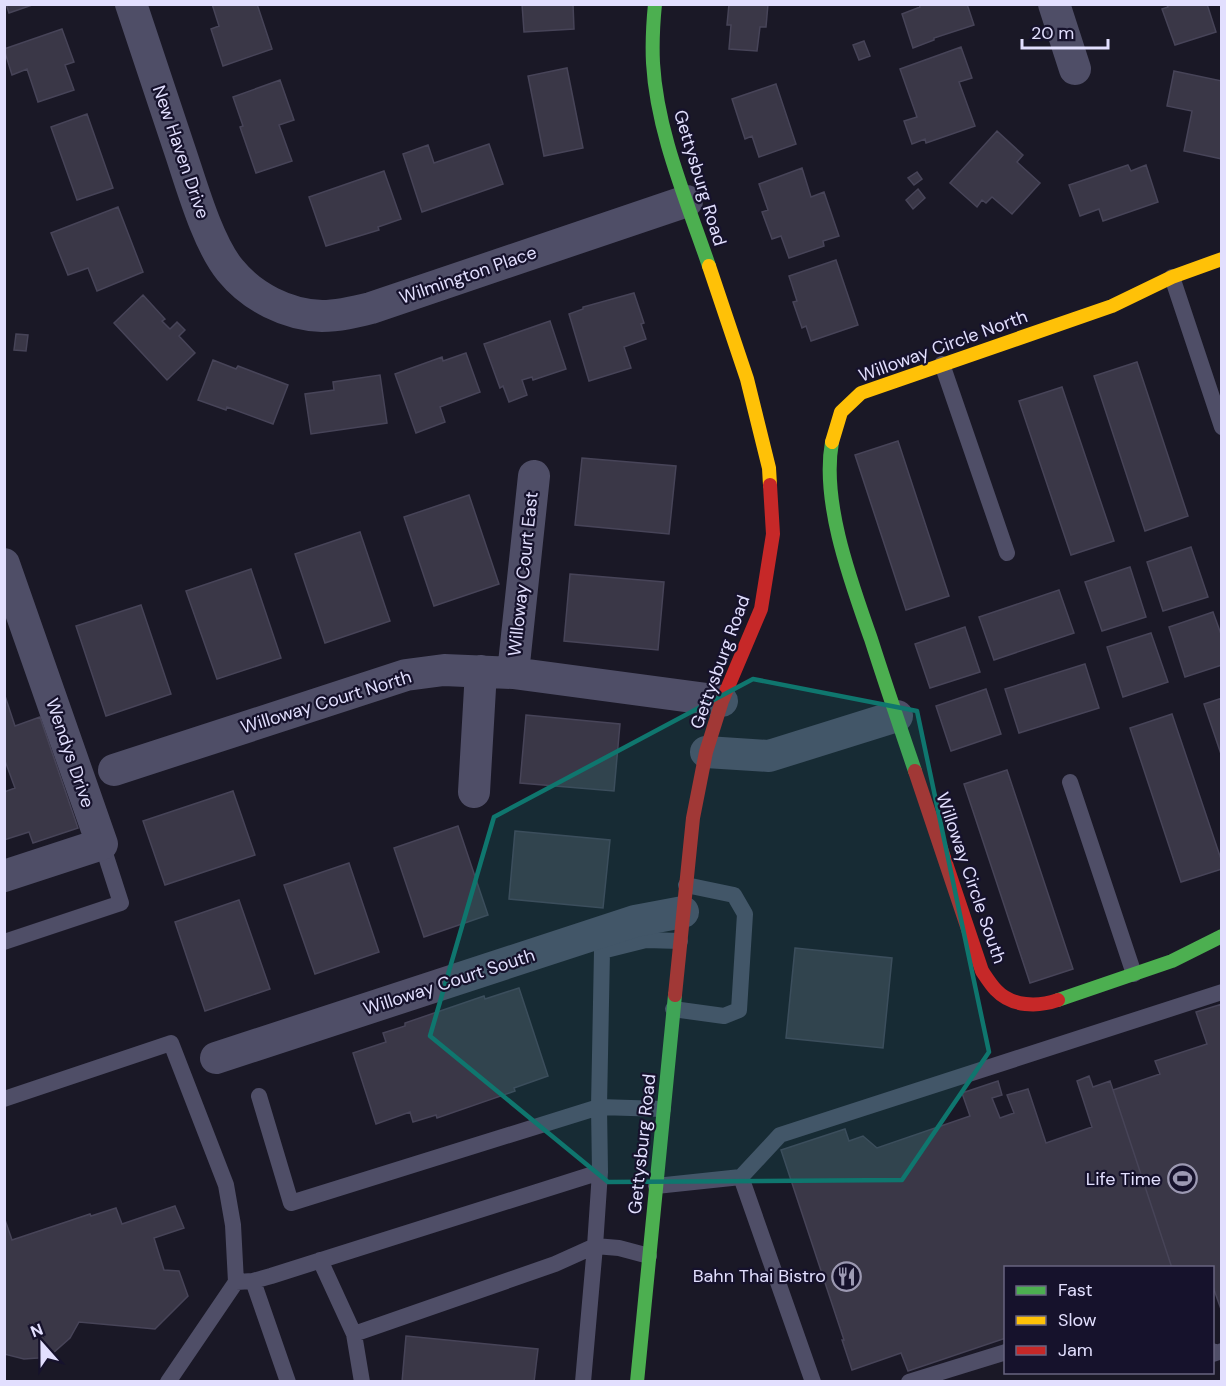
<svg xmlns="http://www.w3.org/2000/svg" width="1226" height="1386" font-family="'DM Sans',sans-serif">
  <style>
    .building { fill: #3a3747; stroke: #474458; stroke-width: 1.5 }
    .lines { fill: none; stroke-linecap: round; stroke-linejoin: round }
    .lane { stroke: #4f4e67; stroke-width: 16 }
    .street { stroke: #4f4e67; stroke-width: 32 }
    .fast { stroke: #4caf50; stroke-width: 14 }
    .slow { stroke: #ffc107; stroke-width: 14 }
    .jam { stroke: #c62828; stroke-width: 14 }
    .marked { fill: #0f766e; fill-opacity: 0.2; stroke: #0f766e; stroke-width: 4.5; stroke-linejoin: round }
    .labels { text-anchor: middle; dominant-baseline: central; stroke-width: 4.5; stroke-linejoin: round; paint-order: stroke }
    .street-label { font-size: 18px; fill: #e2dffe; stroke: #16122c }
    .poi-label { font-size: 18px; fill: #e2dffe; stroke: #16122c; text-anchor: end }
  </style>
  <rect width="100%" height="100%" fill="#1a1826"/>
  <path class="building" d="M6 4H35L9 13Z
    M212 4H257L272 49 223 66 211 29 219 26Z
    M522 4H573L574 29 524 32Z
    M729 4H768L766 27H760L757 51 729 49 731 25H727Z
    M919 4H967L974 25 934 38V40L913 48 902 14 920 7Z
    M1167 4H1207L1216 32 1175 45 1162 9 1168 7Z
    M62 29 74 62 65 65 74 90 38 102 27 69 12 75 4 49Z
    M864 41 870 56 859 60 853 45Z
    M961 47 972 78 959 82 975 126 926 143 925 139 912 144 904 121 917 117 900 69Z
    M567 68 583 148 544 156 528 76Z
    M1174 71 1222 81V159L1184 151 1192 111 1167 106Z
    M280 80 294 120 279 125 292 161 256 173 240 127 243 126 233 97Z
    M776 84 796 144 759 157 752 136 745 139 732 99Z
    M87 114 113 188 77 200 51 127Z
    M997 131 1023 155 1017 162 1040 183 1012 214 992 197 986 203 982 200 977 207 950 183Z
    M489 144 503 184 422 212 403 154 428 145 434 163Z
    M1128 165 1131 171 1146 165 1158 202 1103 221 1099 209 1080 216 1069 185Z
    M802 168 811 197 824 192 839 236 823 241 824 246 789 258 781 236 772 239 762 212 768 210 759 184Z
    M384 171 401 219 378 227 379 230 326 246 309 197Z
    M917 172 922 179 914 185 908 178Z
    M918 189 925 198 913 209 906 200Z
    M118 207 143 272 97 291 88 268 68 275 51 233Z
    M836 260 858 325 811 341 806 326 802 328 793 302 797 301 789 276Z
    M634 293 644 323 641 324 646 339 624 347 631 368 589 381 569 314 583 309V307Z
    M143 295 165 319 162 321 170 329 177 322 185 330 179 336 195 353 167 380 114 323Z
    M550 321 566 369 533 380 532 377 522 380 527 395 509 402 503 386 500 388 484 344Z
    M16 334 28 335 26 351 14 350Z
    M466 353 480 392 440 407 445 422 416 433 395 374 442 357 443 361Z
    M213 360 236 369 238 366 288 385 273 424 227 407 226 410 198 400Z
    M1137 362 1188 516 1145 531 1094 376Z
    M380 375 387 423 311 434 305 394 334 390 333 382Z
    M1062 387 1114 541 1071 555 1019 401Z
    M898 441 949 596 906 610 855 455Z
    M582 458 676 466 669 534 575 525Z
    M469 495 499 584 434 606 404 517Z
    M360 532 390 621 325 643 295 554Z
    M1191 547 1208 597 1163 611 1147 562Z
    M1130 567 1146 617 1102 631 1085 582Z
    M251 569 281 658 217 679 186 591Z
    M570 574 664 582 658 650 564 641Z
    M1059 590 1074 633 994 660 979 617Z
    M141 605 171 694 106 716 76 626Z
    M1213 612 1222 637V665L1185 677 1169 627Z
    M965 627 980 672 930 688 915 644Z
    M1151 633 1168 682 1123 697 1107 647Z
    M1085 664 1099 708 1019 733 1005 689Z
    M986 689 1001 734 951 751 936 706Z
    M4 693 15 726 40 717 78 828 33 843 29 832 4 840V792L15 788 4 758Z
    M1222 698V757L1204 704Z
    M1172 714 1222 862V869L1181 882 1130 728Z
    M526 715 620 724 614 791 520 783Z
    M1007 770 1073 969 1030 983 964 784Z
    M233 791 255 855 165 885 143 821Z
    M458 826 488 915 424 937 394 848Z
    M515 831 610 840 603 908 509 899Z
    M349 863 379 952 315 974 284 885Z
    M239 900 270 989 205 1011 175 922Z
    M795 948 892 958 883 1048 786 1038Z
    M519 988 548 1076 514 1088 515 1091 437 1118 436 1115 413 1122 410 1112 376 1124 353 1053 386 1042 383 1033 405 1026V1023L484 996 485 999Z
    M1222 1004V1312L1212 1284V1268H1172L1113 1090 1160 1074 1155 1061 1207 1044 1196 1012Z
    M1089 1076 1093 1087 1110 1081 1172 1268H1006V1338L908 1371 901 1353 852 1370 842 1340H844L781 1150 845 1129 849 1141 863 1136 877 1148 970 1116 962 1093 998 1081 1002 1095 992 1098 1000 1118 1014 1113 1007 1095 1028 1089 1046 1143 1092 1127 1077 1081Z
    M175 1206 184 1228 154 1238 164 1270 179 1271 188 1296 155 1329 79 1322 70 1338 53 1353 38 1358 24 1359 4 1354V1217L12 1240 90 1214 91 1216 116 1208 122 1224Z
    M406 1336 538 1349 534 1382H402Z"/>
  <g class="lines">
    <path class="lane" d="M1172 277 1222 427
      M942 364 1007 553
      M1070 782 1134 974
      M4 942 121 903 102 844
      M673 1009 724 1016 739 1010 745 914 734 895 686 885
      M259 1096 291 1203 599 1107 600 1172
      M4 1099 171 1043 226 1185 233 1225 236 1282
      M663 1109 599 1107 602 951 646 940 680 941
      M741 1177 780 1135 1222 992
      M656 1186 741 1177 813 1382
      M320 1260 354 1334 555 1264 595 1246 583 1382
      M253 1281 288 1382
      M354 1334 362 1382
      M1212 1351 1213 1354 1222 1351
      M168 1382 236 1282 253 1281 271 1276 600 1172 595 1246 619 1248 649 1256
      M909 1382 1006 1352"/>
    <path class="street" d="M131 4C147 52 163 100 179 148 191 183 207 242 230 270 252 297 287 315 322 316 339 316 355 312 371 308L687 201
      M1054 4 1075 69
      M4 564 102 844 4 876
      M513 673 534 476
      M706 752 769 756 897 716
      M114 770 406 675 444 670 513 673 722 701
      M474 792 481 671
      M216 1058 635 921 683 912"/>
    <path class="fast" d="M655 4C653 24 652 43 653 63 657 133 687 201 709 266
      M832 442C821 502 851 582 871 639 885 683 900 727 915 771
      M1058 1000 1172 961 1222 936
      M637 1382 675 995"/>
    <path class="slow" d="M709 266 747 379 769 468 770 485
      M832 442 841 412 861 393 1112 306 1172 277 1222 259"/>
    <path class="jam" d="M915 771 982 971C986 977 991 985 996 990 1012 1007 1038 1007 1058 1000
      M675 995 693 818 706 752 722 701 761 609 773 534 770 485"/>
  </g>
  <path class="marked" d="M753 679 917 711 989 1052 902 1180 608 1182 430 1036 494 817Z"/>
  <defs>
    <symbol id="stadium-ring" viewBox="-11 -11 22 22"><circle r="9.5" fill="#16122c" stroke="#9c99b2" stroke-width="1.5"/><path d="M0-5a6.5 5 0 1 0 0 10a6.5 5 0 1 0 0-10ZM-3.5-1.8h7v3.6h-7Z" fill="#9c99b2"/></symbol>
    <symbol id="restaurant-ring" viewBox="-11 -11 22 22"><circle r="9.5" fill="#16122c" stroke="#9c99b2" stroke-width="1.5"/><path d="M-5-6h1v4h1v-4h1v4h1v-4h1v5L-1.5 .5V6h-2V.5L-5-1ZM5-6V6H3V1.5H1.5Q1.5-4 5-6Z" fill="#9c99b2"/></symbol>
  </defs>
  <g fill-rule="evenodd">
    <use href="#stadium-ring" x="1166" y="1162" width="33" height="33"/>
    <use href="#restaurant-ring" x="830" y="1260" width="33" height="33"/>
  </g>
  <g class="labels">
    <g class="street-label">
      <text transform="translate(181 152) rotate(71)">New Haven Drive</text>
      <text transform="translate(700 178) rotate(73)">Gettysburg Road</text>
      <text transform="translate(468 275) rotate(-19)">Wilmington Place</text>
      <text transform="translate(943 346) rotate(-20)">Willoway Circle North</text>
      <text transform="translate(523 574) rotate(-84)">Willoway Court East</text>
      <text transform="translate(720 662) rotate(-70)">Gettysburg Road</text>
      <text transform="translate(326 702) rotate(-17)">Willoway Court North</text>
      <text transform="translate(70 753) rotate(71)">Wendys Drive</text>
      <text transform="translate(971 878) rotate(71)">Willoway Circle South</text>
      <text transform="translate(449 982) rotate(-18)">Willoway Court South</text>
      <text transform="translate(642 1144) rotate(-84)">Gettysburg Road</text>
    </g>
    <g class="poi-label">
      <text x="1161" y="1179">Life Time</text>
      <text x="826" y="1276">Bahn Thai Bistro</text>
    </g>
  </g>
  <rect width="1226" height="1386" fill="none" stroke="#e2dffe" stroke-width="12"/>
  <rect x="1004" y="1266" width="210" height="108" fill="#16122c" stroke="#686480" stroke-width="1.5"/>
  <rect x="1016" y="1286" width="30" height="9" fill="#4caf50" stroke="#686480" stroke-width="1.5"/>
  <text x="1058" y="1296" font-size="18" fill="#e2dffe">Fast</text>
  <rect x="1016" y="1316" width="30" height="9" fill="#ffc107" stroke="#686480" stroke-width="1.5"/>
  <text x="1058" y="1326" font-size="18" fill="#e2dffe">Slow</text>
  <rect x="1016" y="1346" width="30" height="9" fill="#c62828" stroke="#686480" stroke-width="1.5"/>
  <text x="1058" y="1356" font-size="18" fill="#e2dffe">Jam</text>
  <g transform="translate(42 1344) rotate(339)" stroke="#16122c" stroke-width="4.5" paint-order="stroke">
  <path d="M0-4.5L10 22L0 15L-10 22Z" fill="#e2dffe"/>
  <text y="-9" font-size="16" font-weight="bold" text-anchor="middle" fill="#e2dffe">N</text>
  </g>
  <path d="M1022 39v9h86v-9" fill="none" stroke="#e2dffe" stroke-width="3"/>
  <text x="1031" y="39" font-size="18" fill="#e2dffe" stroke="#16122c" stroke-width="4.5" paint-order="stroke">20 m</text>
</svg>
